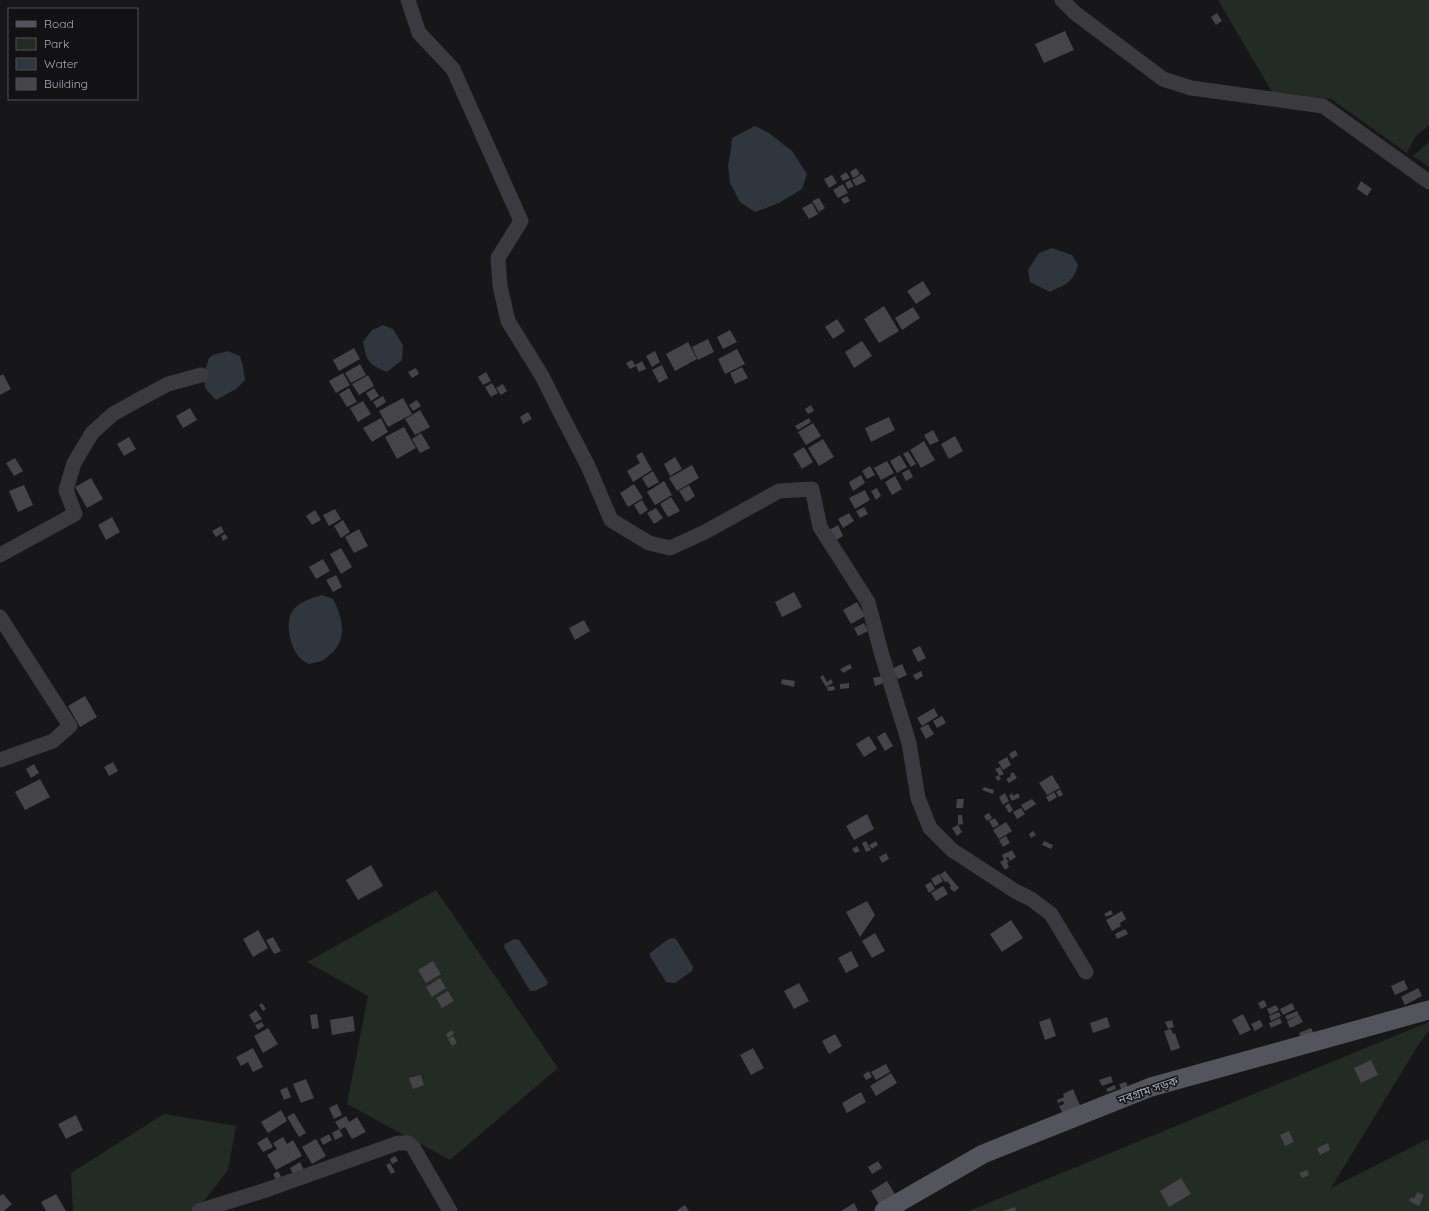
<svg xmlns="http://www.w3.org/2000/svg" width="1429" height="1211" font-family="Quicksand,'Noto Sans Bengali',sans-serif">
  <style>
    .green { fill: #232b25 }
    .water { fill: #30363e }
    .building { fill: #444449 }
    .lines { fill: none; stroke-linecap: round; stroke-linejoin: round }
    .minor { stroke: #3a3a3f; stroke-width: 15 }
    .major { stroke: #54555c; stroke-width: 19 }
    .labels { text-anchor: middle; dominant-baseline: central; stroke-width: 3; stroke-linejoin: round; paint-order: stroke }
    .street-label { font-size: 12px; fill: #aaacb7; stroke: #121214 }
  </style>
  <rect width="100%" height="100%" fill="#171719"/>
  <path class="green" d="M1218 0H1429V125L1415 137 1407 153 1331 99 1272 92Z
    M1429 142V167L1413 156Z
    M436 890 558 1068 450 1160 347 1104 368 996 307 962Z
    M1429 1022V1030L1417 1047 1331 1188 1428 1139 1429 1145V1211H969Z
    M164 1114 236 1126 228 1170 196 1211H73L71 1173Z"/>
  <path class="water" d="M755 126 769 133 792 151 807 174 802 189 779 203 755 212 740 202 730 183 728 166 731 149 732 138Z
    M1052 248 1072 255 1078 265C1073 283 1066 284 1050 292L1030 282 1028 270 1039 253Z
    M383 325 393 329 403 345 402 360 387 372C368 364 367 362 363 342L372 330Z
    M228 351 240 356 243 366 245 380 236 389 216 400 205 388 204 374 209 358 213 355Z
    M322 595 333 599C342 616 348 638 332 653 329 655 325 659 322 661 318 662 313 663 309 664 306 662 301 660 299 657 290 647 284 620 294 609 302 601 311 598 322 595Z
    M672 938 676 939 693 967 692 971 675 983 666 982 650 956V953L667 940Z
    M514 939 519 940 548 982 547 985 535 991H530L504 947 505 944Z"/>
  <path class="building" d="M1217 13 1222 21 1216 25 1211 17Z
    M1065 31 1074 50 1044 63 1035 44Z
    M856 168 860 174 853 178 850 172Z
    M846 172 850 178 843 181 840 176Z
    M862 174 866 181 856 186 852 180Z
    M832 175 837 183 829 188 824 179Z
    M850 180 854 186 848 189 845 183Z
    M1361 181 1372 189 1367 196 1357 189Z
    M843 184 848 193 838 198 833 190Z
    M847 196 850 201 844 204 841 199Z
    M819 198 825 208 819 212 812 201Z
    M812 203 818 214 809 219 802 208Z
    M923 281 931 294 916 304 907 291Z
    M884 306 899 331 879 343 864 319Z
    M913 307 920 318 902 330 895 318Z
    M837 319 845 331 833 339 825 327Z
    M730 330 737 342 723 349 717 337Z
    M708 339 714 352 698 360 692 347Z
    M862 341 872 356 854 368 845 352Z
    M688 342 697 359 675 371 666 354Z
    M354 348 360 359 339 371 333 360Z
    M737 349 745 364 725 374 718 359Z
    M655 351 660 362 652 367 646 356Z
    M632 360 635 365 642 361 646 369 639 372 636 366 630 369 626 363Z
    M360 364 366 375 351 383 345 373Z
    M662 365 668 378 659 383 652 370Z
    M742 367 748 378 735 384 730 373Z
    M416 368 419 374 412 378 408 372Z
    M486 372 491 381 483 385 478 377Z
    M343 373 350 385 336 393 329 381Z
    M3 374 11 389 0 395V376Z
    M368 375 374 386 359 395 352 384Z
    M492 383 498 393 491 397 485 387Z
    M503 384 507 391 501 395 496 388Z
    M349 388 357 402 347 407 339 394Z
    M374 388 379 396 371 401 366 393Z
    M383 396 386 402 377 408 373 402Z
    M403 398 412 414 388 427 379 411Z
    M417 400 421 406 413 411 409 405Z
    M363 401 371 414 358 422 350 408Z
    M811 405 814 411 808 414 805 409Z
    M190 408 197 420 183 428 176 416Z
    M420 410 430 427 415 435 405 419Z
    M528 412 532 419 523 424 520 417Z
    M889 417 895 430 871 442 865 428Z
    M381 418 388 432 372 442 363 428Z
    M809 418 811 422 798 430 795 426Z
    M813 423 821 436 806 445 798 432Z
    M404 427 416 448 397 459 385 437Z
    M933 430 939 441 930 445 924 435Z
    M421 433 430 448 420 453 412 439Z
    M955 436 963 451 949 459 941 444Z
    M129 437 136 449 124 456 117 444Z
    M823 439 834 457 819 466 808 448Z
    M924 441 935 460 921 468 910 450Z
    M804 447 813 462 802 469 793 454Z
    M908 451 916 464 911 467 903 454Z
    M642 452 652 470 633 482 627 471 640 463 636 456Z
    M900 455 907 467 897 473 890 461Z
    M675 457 682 469 670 476 664 464Z
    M15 458 23 471 14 476 6 463Z
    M887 461 894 473 881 480 874 468Z
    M692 465 699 478 677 491 669 478Z
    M870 466 875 475 867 479 862 471Z
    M909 469 913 477 906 481 902 473Z
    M653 471 659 482 648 488 642 478Z
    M861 475 865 483 853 491 849 482Z
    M895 476 902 489 892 495 885 482Z
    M91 478 103 499 87 508 75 487Z
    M664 481 672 495 655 505 647 492Z
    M634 484 643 498 628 507 620 493Z
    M24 485 33 505 18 512 9 491Z
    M689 485 695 496 686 502 679 491Z
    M877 488 881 496 876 500 871 491Z
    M865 490 870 500 855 509 849 498Z
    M671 497 680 511 668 517 660 504Z
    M642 500 648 510 640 515 634 505Z
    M864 507 868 514 860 518 856 511Z
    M656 508 663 518 654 524 647 513Z
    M335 509 341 519 329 526 323 515Z
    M315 510 321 520 312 525 306 516Z
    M849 513 854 521 843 528 838 519Z
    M112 517 120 532 106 540 98 525Z
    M343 520 350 532 341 538 334 526Z
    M838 525 843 536 835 541 829 530Z
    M221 526 224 532 216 537 212 531Z
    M359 529 368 546 354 553 345 537Z
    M225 534 228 538 223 541 221 536Z
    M341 548 352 567 341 574 330 554Z
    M323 559 330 571 316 579 309 567Z
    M336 575 342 587 333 592 326 580Z
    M794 592 802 607 782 617 775 602Z
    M857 602 865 616 851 624 843 610Z
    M584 620 590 631 575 640 569 628Z
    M864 623 868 631 858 636 854 628Z
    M920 646 926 658 918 662 912 650Z
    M850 664 852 668 843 673 840 669Z
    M902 664 907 675 898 679 892 669Z
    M921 671 923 676 916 680 913 675Z
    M823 675 827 682 831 679 833 683 826 687 820 677Z
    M882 676 884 683 875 686 873 678Z
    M782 679 795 681 794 687 781 684Z
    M849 683V688L840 689V684Z
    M834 686 835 690 828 691 827 687Z
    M85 696 97 717 80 727 68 706Z
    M934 708 938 716 922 726 917 718Z
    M942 716 946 723 937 728 933 721Z
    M928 724 934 734 926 739 920 728Z
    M885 732 893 746 885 751 877 737Z
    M869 736 877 749 864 757 856 744Z
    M1015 750 1018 755 1012 759 1009 754Z
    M1007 757 1011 765 1003 770 998 762Z
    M113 762 118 771 109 776 104 767Z
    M34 764 39 773 31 778 26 769Z
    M1000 767 1004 774 999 776 1001 779 998 781 995 777 999 775 995 769Z
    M1013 772 1017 778 1009 783 1006 779 1011 776 1010 774Z
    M1052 775 1060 788 1047 795 1039 783Z
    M40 779 50 797 25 810 15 792Z
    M984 787 994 790 993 794 982 790Z
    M1060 789 1063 795 1059 797 1056 792Z
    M1054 792 1057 797 1049 802 1046 797Z
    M1005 793 1009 801 1003 805 999 797Z
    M1012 793 1013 796 1018 793 1020 797 1012 801 1009 796Z
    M957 799H964L963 808H956Z
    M1032 799 1036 804 1025 811 1021 805Z
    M1009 803 1013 810 1009 813 1005 806Z
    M1021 808 1025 814 1017 819 1013 812Z
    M989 813 992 818 987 821 984 816Z
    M867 814 874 829 854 840 846 826Z
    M958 815H962L963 824 958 825Z
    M995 818 999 825 993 828 989 821Z
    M1006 822 1012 831 999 839 993 830Z
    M958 825 962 832 957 836 952 828Z
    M1033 831 1036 835 1031 838 1029 834Z
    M1006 836 1010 843 1003 847 999 840Z
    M866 841 871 850 866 852 862 843Z
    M876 841 878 845 872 849 869 845Z
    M1044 841 1053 845 1051 849 1042 845Z
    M857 846 860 851 855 853 852 849Z
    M1012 850 1016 857 1010 861 1008 857 1006 858 1009 862 1007 863 1009 867 1005 870 1000 862 1004 860 1002 855Z
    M886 853 889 859 882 863 879 857Z
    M371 865 383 886 358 900 346 880Z
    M945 871 959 888 954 892 950 888 951 886 947 881 946 883 940 875Z
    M939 874 943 881 935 886 931 879Z
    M931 882 935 889 929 893 925 885Z
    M943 886 948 894 936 901 931 893Z
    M867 901 875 915 860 937 846 912Z
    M1111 910 1113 914 1106 917 1104 914Z
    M1122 911 1126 919 1120 923 1121 926 1112 931 1106 920Z
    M1011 920 1023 938 1002 952 990 934Z
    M1125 929 1128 934 1117 939 1115 934Z
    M258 930 268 948 253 957 243 939Z
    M875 933 885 951 872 958 862 941Z
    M273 937 281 951 274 954 266 940Z
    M851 951 859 966 846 973 838 958Z
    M433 961 441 974 426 983 418 970Z
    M440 978 446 988 432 997 426 987Z
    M1404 980 1408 989 1395 995 1391 986Z
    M799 983 809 1001 794 1009 784 991Z
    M1418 988 1422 996 1405 1005 1401 997Z
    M448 991 454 1001 442 1008 436 998Z
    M1264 1000 1267 1006 1261 1009 1258 1003Z
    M262 1003 266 1009 263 1011 259 1005Z
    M1292 1003 1295 1009 1283 1015 1280 1009Z
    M1276 1005 1279 1010 1270 1015 1267 1009Z
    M256 1010 262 1019 254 1023 249 1015Z
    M1297 1011 1299 1015 1287 1020 1285 1016Z
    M1279 1012 1281 1016 1271 1021 1269 1016Z
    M317 1014 319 1028 312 1029 310 1015Z
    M1243 1014 1251 1030 1240 1035 1232 1020Z
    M1299 1015 1303 1022 1290 1028 1287 1021Z
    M353 1016 355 1031 332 1035 330 1020Z
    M1107 1017 1110 1027 1093 1033 1090 1023Z
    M1050 1018 1056 1036 1045 1040 1039 1022Z
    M1280 1018 1282 1023 1271 1028 1269 1023Z
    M1172 1020 1174 1027 1168 1029 1165 1022Z
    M1260 1020 1263 1026 1255 1031 1251 1024Z
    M262 1022 264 1026 258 1030 255 1025Z
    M268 1028 278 1044 263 1053 254 1036Z
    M1311 1028 1314 1034 1302 1040 1299 1033Z
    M1171 1029 1173 1034 1175 1033 1180 1048 1171 1051 1164 1031Z
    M452 1030 454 1034 448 1038 446 1034Z
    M835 1034 842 1046 829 1054 822 1041Z
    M453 1036 457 1043 452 1046 448 1039Z
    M253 1048 263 1067 253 1072 248 1062 241 1066 236 1057Z
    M753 1048 764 1068 751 1075 740 1055Z
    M1371 1060 1378 1075 1361 1083 1354 1068Z
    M886 1064 890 1072 876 1080 871 1072Z
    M869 1071 872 1077 866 1080 863 1075Z
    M891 1073 897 1083 876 1096 870 1086Z
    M421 1075 424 1085 413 1089 409 1078Z
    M1111 1076 1113 1082 1102 1086 1099 1080Z
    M306 1079 314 1098 301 1103 293 1084Z
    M1126 1082 1129 1091 1123 1093 1119 1084Z
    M1115 1085 1116 1089 1108 1092 1106 1089Z
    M287 1087 291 1097 284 1100 280 1090Z
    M1073 1089 1081 1108 1064 1116 1059 1106 1064 1104 1063 1101 1058 1103 1057 1100 1064 1097 1063 1094Z
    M861 1092 866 1102 847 1113 842 1103Z
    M337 1104 342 1115 334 1119 329 1108Z
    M281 1110 287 1121 268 1133 261 1122Z
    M294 1113 306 1133 299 1137 287 1117Z
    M76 1115 83 1130 66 1139 58 1124Z
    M346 1116 349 1122 357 1117 366 1132 352 1139 345 1127 340 1130 335 1122Z
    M339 1129 343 1136 335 1140 332 1133Z
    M1289 1131 1294 1142 1285 1146 1280 1135Z
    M329 1134 332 1140 323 1145 320 1139Z
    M267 1137 273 1147 263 1152 257 1143Z
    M283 1137 287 1144 293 1140 302 1156 276 1170 267 1155 277 1149 273 1143Z
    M316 1139 326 1156 312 1164 302 1147Z
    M1328 1143 1330 1150 1320 1155 1317 1148Z
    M395 1156 398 1161 392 1164 390 1159Z
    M878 1161 882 1168 872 1174 868 1167Z
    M300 1162 304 1170 294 1176 290 1168Z
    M390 1163 395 1172 391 1174 386 1165Z
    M1307 1170 1309 1175 1302 1178 1299 1173Z
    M278 1171 282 1178 277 1181 273 1174Z
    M1181 1178 1191 1194 1169 1207 1160 1191Z
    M887 1181 896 1196 880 1206 871 1191Z
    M1417 1192 1424 1195 1419 1206 1409 1201 1411 1197 1414 1199Z
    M3 1194 12 1204 4 1211H0V1196Z
    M56 1194 66 1211H46L41 1202Z
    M854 1203 858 1211H841Z
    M685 1205 689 1211H676Z
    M1015 1207 1016 1211H1003Z"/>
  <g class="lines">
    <path class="minor" d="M408 0 419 33 453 69 521 221 498 258 500 286 508 321 542 376 560 412 588 466 611 520 649 543 670 548 705 532 779 491 812 489 820 527 868 602 881 652 909 743 918 798 930 828 952 850 1015 891 1031 899 1051 914 1086 972
      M1062 0 1075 13 1163 79 1191 88 1323 106 1429 182
      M0 555 75 514 66 490 74 463 92 433 113 414 140 399 168 384 201 375
      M0 617 70 726 53 741 0 760
      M199 1211 266 1190 398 1143H408L413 1147 450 1211"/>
    <path class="major" d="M884 1211 983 1154 1151 1087 1429 1010"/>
  </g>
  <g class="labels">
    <g class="street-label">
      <text transform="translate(1148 1090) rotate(-19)">নবগ্রাম সড়ক</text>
    </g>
  </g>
  <rect x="8" y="8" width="130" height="92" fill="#121214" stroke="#4f5055"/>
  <rect x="16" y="21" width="20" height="6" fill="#54555c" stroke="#4f5055"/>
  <text x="44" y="28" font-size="12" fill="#aaacb7">Road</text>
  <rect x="16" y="38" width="20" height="12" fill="#232b25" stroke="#4f5055"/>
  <text x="44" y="48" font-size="12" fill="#aaacb7">Park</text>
  <rect x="16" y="58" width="20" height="12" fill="#30363e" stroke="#4f5055"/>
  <text x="44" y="68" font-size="12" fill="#aaacb7">Water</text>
  <rect x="16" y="78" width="20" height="12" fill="#444449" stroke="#4f5055"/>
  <text x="44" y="88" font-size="12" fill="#aaacb7">Building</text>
</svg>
